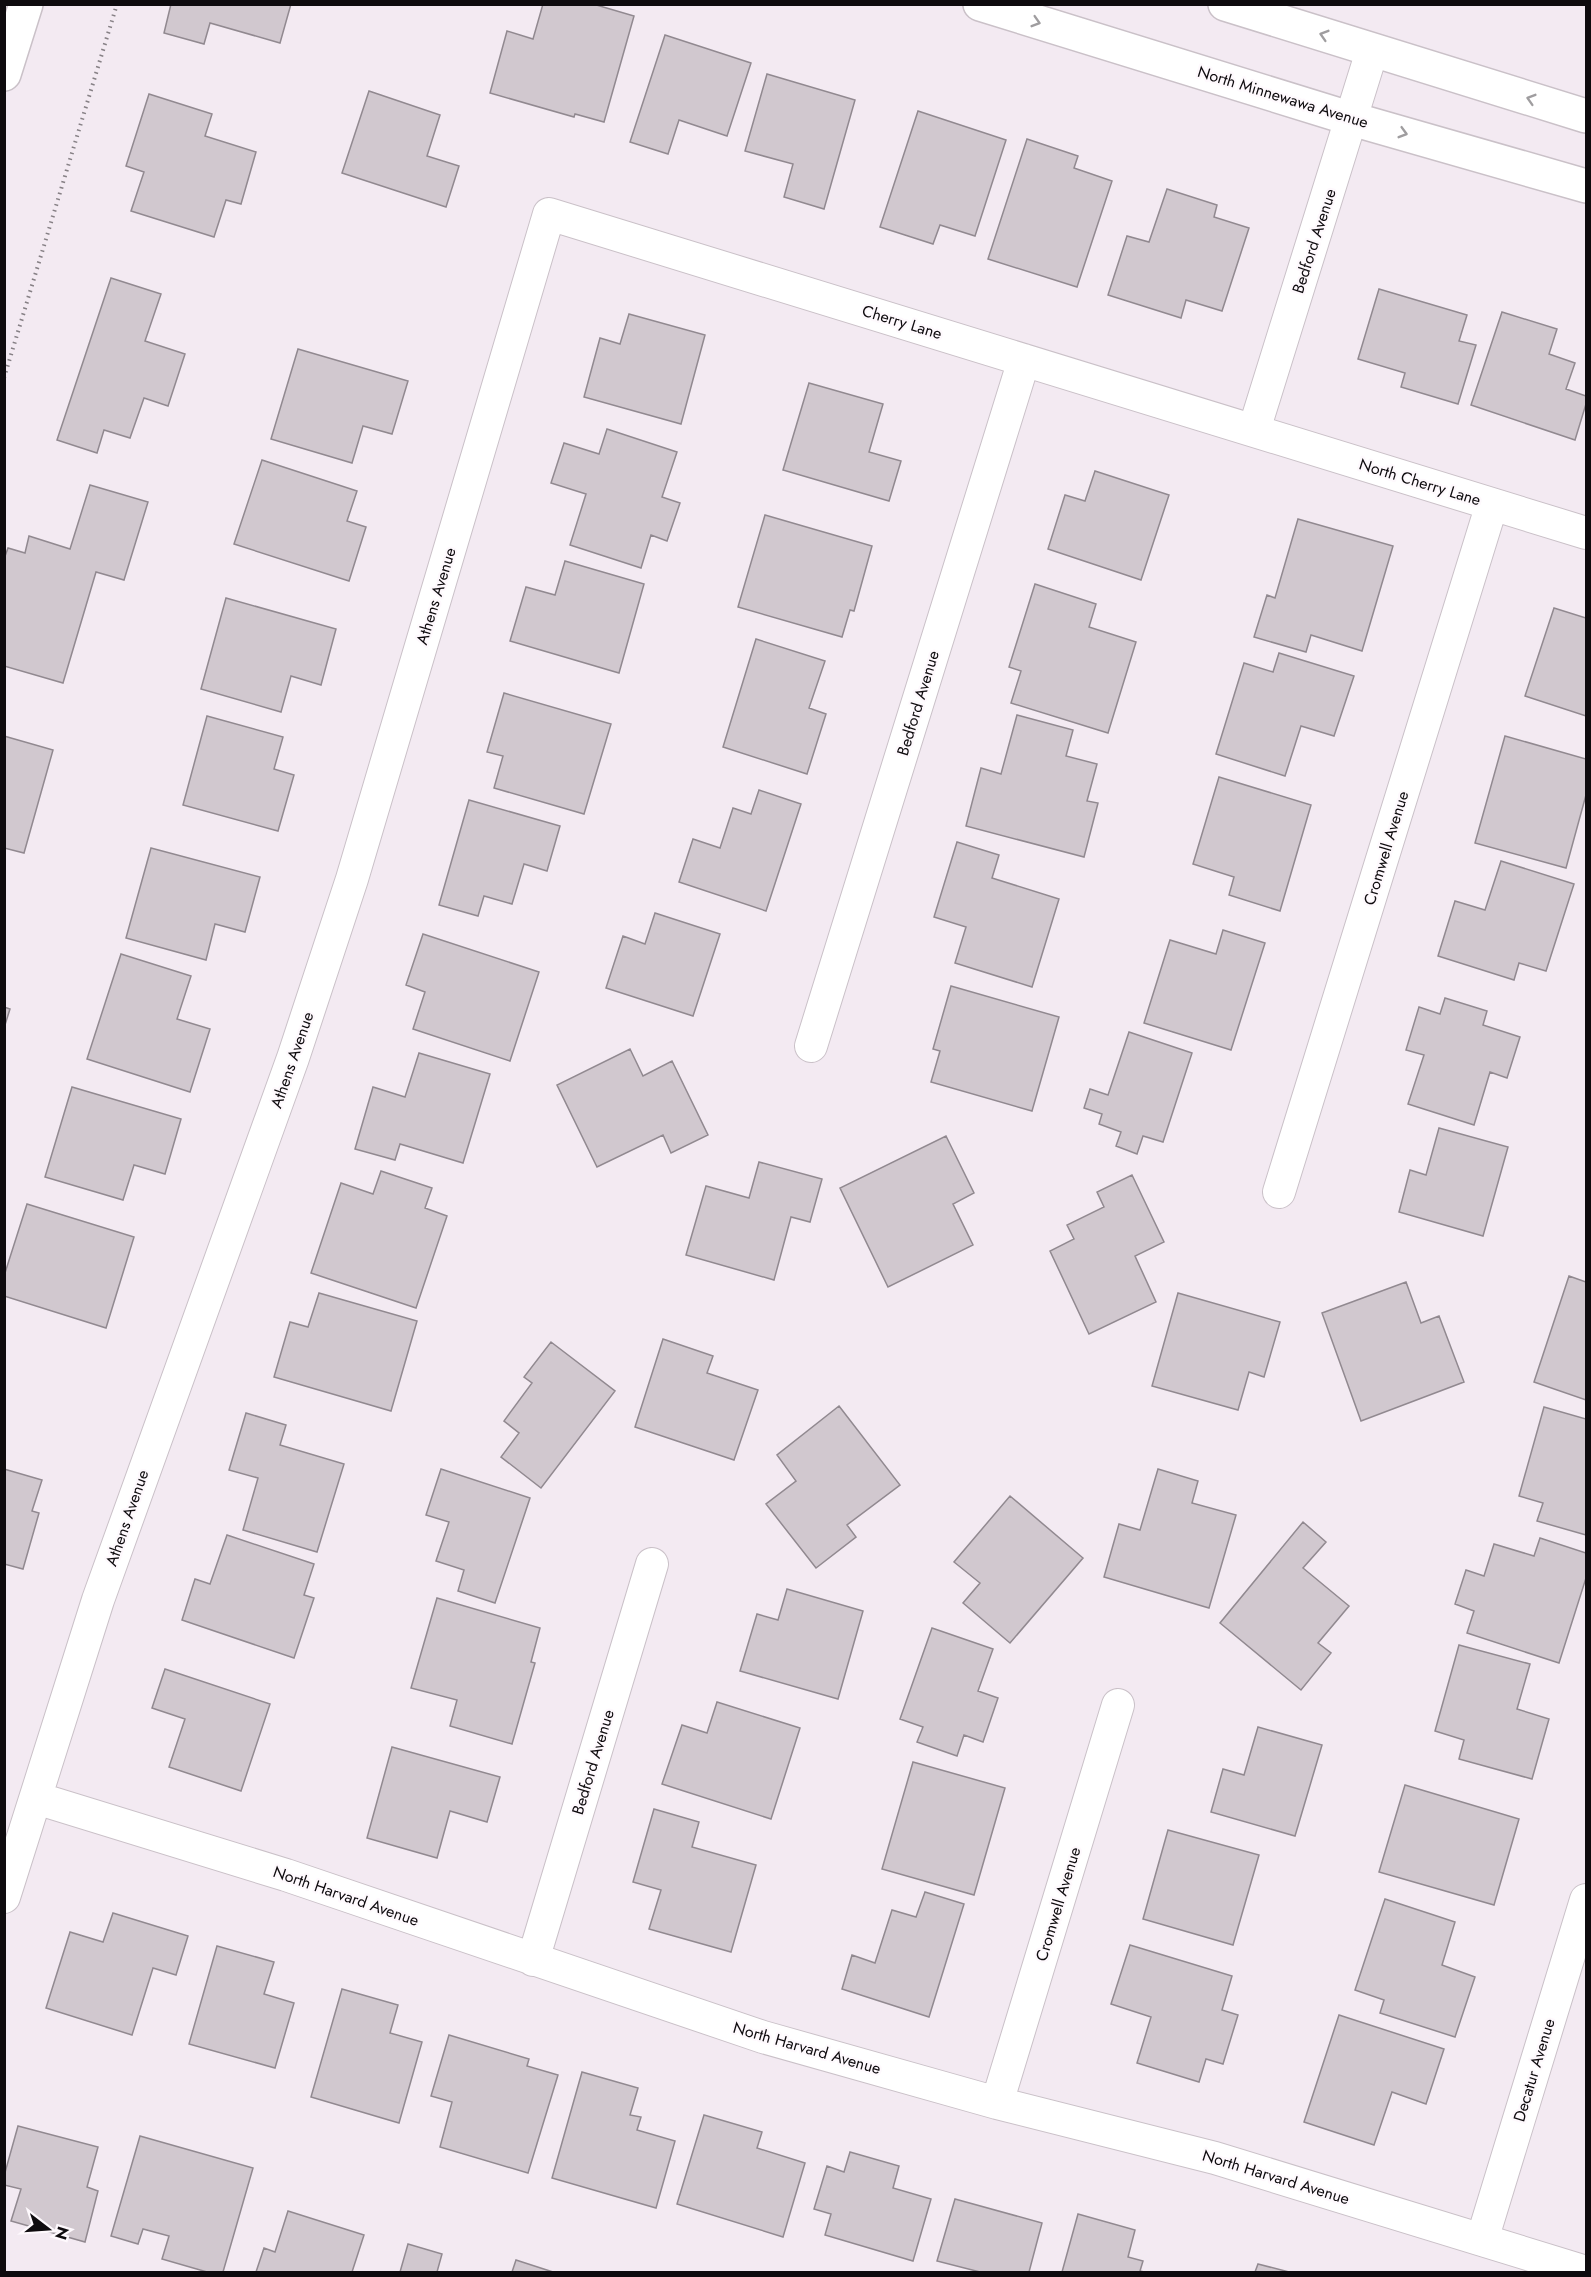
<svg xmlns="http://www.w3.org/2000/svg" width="1591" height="2277" font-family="Jost,sans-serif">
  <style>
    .building { fill: #d1c8cf; stroke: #918990; stroke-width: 1.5 }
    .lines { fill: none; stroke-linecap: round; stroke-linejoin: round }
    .street-casing { stroke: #cac1c8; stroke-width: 34 }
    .secondary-casing { stroke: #cac1c8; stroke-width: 36 }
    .path { stroke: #868085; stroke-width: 4; stroke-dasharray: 1.5 4.5; stroke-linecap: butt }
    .street { stroke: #fff; stroke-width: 32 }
    .secondary { stroke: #fff; stroke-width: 33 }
    .oneway { stroke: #9f9d9f }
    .labels { text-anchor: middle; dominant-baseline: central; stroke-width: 4.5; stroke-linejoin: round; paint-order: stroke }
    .street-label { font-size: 16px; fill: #0e0b0e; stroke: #fef9fd }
  </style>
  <rect width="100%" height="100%" fill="#f3eaf2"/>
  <path class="building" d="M171 4H291L280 43 210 23 204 44 164 33Z
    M543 4H593L634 16 604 122 575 114 574 117 490 93 507 31 533 39Z
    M665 35 751 63 727 136 679 120 668 154 630 142Z
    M767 74 855 100 824 209 784 197 793 164 745 151Z
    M369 91 440 115 427 156 459 166 446 207 342 173Z
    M149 94 212 114 205 136 256 152 241 204 226 200 214 237 131 211 144 172 126 166Z
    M918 111 1006 140 975 236 940 225 933 244 880 227Z
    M1027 139 1078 156 1074 168 1112 181 1077 287 988 259Z
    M1167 189 1217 205 1214 217 1249 228 1222 311 1186 300 1181 318 1108 295 1127 236 1149 242Z
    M111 278 161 294 145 341 185 354 168 406 144 398 130 438 104 430 97 453 57 440Z
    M1379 289 1467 315 1459 341 1476 345 1458 404 1401 387 1405 373 1358 359Z
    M1502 312 1557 329 1549 354 1575 363 1566 389 1586 396V404L1575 440 1471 405Z
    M629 314 705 335 681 424 584 397 600 338 620 344Z
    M298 349 408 381 392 434 363 426 352 463 271 439Z
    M809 383 883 404 869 452 901 461 889 501 783 470Z
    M607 429 677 452 662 497 680 503 667 541 651 535 641 568 570 545 586 494 551 483 564 443 599 454Z
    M262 460 357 491 347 521 366 527 349 581 234 544Z
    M1095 471 1169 495 1141 580 1048 549 1065 495 1085 501Z
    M90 485 148 502 124 580 96 572 63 683 4 666V559L8 548 25 553 29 536 70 549Z
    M765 515 872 546 854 611 850 610 842 637 738 607Z
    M1298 519 1393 546 1362 651 1311 635 1306 652 1254 637 1267 595 1275 598Z
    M565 561 644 584 619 673 510 641 526 587 555 595Z
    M1035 584 1096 604 1089 627 1136 642 1108 733 1011 703 1021 671 1009 667Z
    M226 598 336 629 321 685 291 676 281 712 201 689Z
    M1554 608 1586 618V716L1525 696Z
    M756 639 825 661 809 708 826 714 807 774 723 747Z
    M1279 653 1354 676 1334 736 1301 726 1285 776 1216 754 1244 663 1273 672Z
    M504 693 611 724 584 814 494 788 503 756 487 752Z
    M1017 715 1073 730 1066 756 1097 764 1087 801 1098 803 1084 857 966 826 981 768 1001 774Z
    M207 716 283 737 274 769 294 775 278 831 183 805Z
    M4 736 53 750 24 853 4 848Z
    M1505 736 1586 759V795L1566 868 1475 843Z
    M1219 777 1311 805 1280 911 1229 895 1234 877 1193 864Z
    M759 790 801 804 766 911 679 882 693 839 720 848 733 808 751 814Z
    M469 800 560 826 547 871 524 864 512 904 484 896 478 916 439 905Z
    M957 842 999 855 992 878 1059 899 1032 987 955 963 966 927 934 917Z
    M151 848 260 877 245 932 215 924 206 960 126 938Z
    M1501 861 1574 884 1546 971 1519 963 1514 980 1438 956 1455 901 1485 910Z
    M655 913 720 934 693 1016 606 988 623 936 645 944Z
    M1223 930 1265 943 1231 1050 1144 1023 1170 940 1216 954Z
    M423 934 539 972 510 1061 413 1029 425 992 406 985Z
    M121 954 191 976 177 1019 210 1029 190 1092 87 1059Z
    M951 986 1059 1017 1032 1111 931 1082 940 1051 933 1049Z
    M1445 998 1487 1011 1483 1025 1520 1037 1507 1078 1490 1072 1474 1125 1408 1104 1424 1055 1406 1050 1419 1007 1440 1014Z
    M4 1007 10 1009 4 1028Z
    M1129 1032 1192 1053 1163 1142 1143 1136 1137 1154 1116 1146 1121 1132 1099 1124 1102 1114 1084 1108 1090 1089 1108 1095Z
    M630 1049 643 1076 672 1061 708 1135 671 1153 663 1135 597 1167 557 1085Z
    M419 1053 490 1074 463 1163 400 1144 395 1160 355 1149 373 1087 405 1097Z
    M72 1087 181 1119 165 1174 134 1165 123 1200 45 1177Z
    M1439 1128 1508 1147 1483 1236 1399 1212 1410 1170 1426 1175Z
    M946 1136 974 1193 953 1204 973 1245 888 1287 840 1188Z
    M759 1162 822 1179 810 1222 791 1217 774 1280 686 1255 706 1186 749 1198Z
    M381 1171 432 1188 425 1208 447 1216 416 1308 311 1273 341 1183 373 1194Z
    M1132 1175 1164 1242 1135 1256 1156 1302 1089 1334 1050 1251 1074 1239 1067 1225 1104 1207 1097 1192Z
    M27 1204 134 1237 106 1328 4 1296V1276Z
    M1569 1276 1586 1282V1400L1534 1382Z
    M1406 1282 1421 1323 1439 1316 1464 1382 1361 1421 1322 1313Z
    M319 1293 417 1321 391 1411 274 1377 290 1322 308 1327Z
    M1178 1293 1280 1322 1264 1377 1249 1372 1238 1410 1152 1386Z
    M663 1339 713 1356 707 1373 758 1390 734 1460 635 1427Z
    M551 1342 615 1391 541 1488 501 1457 519 1433 504 1421 532 1383 524 1377Z
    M839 1406 900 1485 847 1525 856 1537 816 1568 766 1504 796 1481 777 1455Z
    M1544 1407 1586 1419V1535L1537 1521 1543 1503 1519 1496Z
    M246 1413 286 1425 280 1445 344 1464 317 1552 243 1530 258 1478 229 1470Z
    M4 1469 42 1480 32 1511 39 1513 23 1569 4 1564Z
    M441 1469 530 1498 495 1603 458 1591 464 1570 436 1561 449 1522 426 1515Z
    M1158 1469 1198 1481 1192 1503 1236 1515 1209 1608 1104 1577 1119 1524 1140 1530Z
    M1010 1496 1083 1558 1010 1643 963 1603 980 1583 954 1562Z
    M1303 1522 1326 1542 1303 1568 1349 1606 1318 1643 1331 1653 1301 1690 1220 1623Z
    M227 1535 314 1564 304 1595 314 1598 294 1658 182 1620 195 1579 210 1584Z
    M1540 1538 1586 1553V1578L1559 1663 1467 1633 1474 1611 1455 1604 1466 1570 1484 1576 1494 1544 1534 1556Z
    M787 1589 863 1611 838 1699 740 1671 757 1614 778 1620Z
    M437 1598 540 1628 531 1662 535 1663 512 1744 450 1726 457 1700 411 1688Z
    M932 1628 993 1649 978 1691 998 1698 983 1742 964 1735 957 1756 917 1742 923 1727 900 1719Z
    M1459 1645 1530 1664 1517 1709 1549 1719 1532 1779 1459 1759 1464 1740 1435 1731Z
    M165 1669 270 1704 241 1791 169 1767 185 1719 152 1708Z
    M717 1702 800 1728 771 1819 662 1784 682 1725 707 1733Z
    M1258 1727 1322 1745 1295 1836 1211 1812 1223 1769 1244 1775Z
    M392 1747 500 1777 487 1822 450 1811 437 1858 367 1838Z
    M913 1762 1005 1788 974 1895 882 1869Z
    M1405 1785 1519 1819 1494 1905 1379 1872Z
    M654 1809 699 1822 692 1847 756 1865 731 1952 649 1929 661 1890 633 1882Z
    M1168 1830 1259 1855 1233 1945 1143 1919Z
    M925 1892 964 1904 929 2017 842 1989 852 1955 875 1963 892 1910 916 1917Z
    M1385 1899 1455 1922 1442 1965 1475 1977 1455 2037 1380 2013 1384 2000 1355 1990Z
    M113 1913 188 1936 176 1975 153 1968 132 2035 46 2008 70 1932 103 1942Z
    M1130 1945 1232 1976 1222 2010 1238 2015 1223 2064 1206 2059 1199 2082 1137 2063 1151 2017 1111 2004Z
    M217 1946 274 1962 264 1994 294 2003 275 2068 189 2044Z
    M342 1989 398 2005 390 2033 422 2042 399 2123 311 2097Z
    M1339 2015 1444 2049 1426 2104 1392 2092 1374 2145 1304 2122Z
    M449 2035 529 2059 527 2066 558 2075 528 2173 440 2147 452 2102 431 2096Z
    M582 2072 638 2088 630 2115 641 2117 637 2130 675 2141 656 2208 552 2178Z
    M704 2115 762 2132 757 2148 805 2163 783 2237 677 2204Z
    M18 2126 98 2147 87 2187 98 2191 85 2242 11 2221 21 2189 4 2185V2176Z
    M140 2136 253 2168 223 2272H207L162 2259 169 2236 143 2229 138 2244 111 2236Z
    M850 2152 899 2166 893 2188 931 2199 913 2261 825 2235 831 2214 814 2209 827 2166 844 2172Z
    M955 2199 1042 2223 1029 2272H980L937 2261Z
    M288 2211 364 2235 352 2272H256L264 2248 275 2252Z
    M1078 2214 1135 2230 1128 2257 1143 2261 1140 2271 1144 2272H1062Z
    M408 2244 442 2254 437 2272H400Z
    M516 2260 553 2272H512Z
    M1258 2264 1289 2272H1255Z"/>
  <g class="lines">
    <defs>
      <path id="street" d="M1254 430 1372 51
        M811 1046 1024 360
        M1279 1192 1492 504
        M36 1798 286 1875 763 2037 997 2103 1215 2158 1586 2272
        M4 1897 98 1600 293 1058 352 879 549 214 1586 533
        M533 1960 652 1564
        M997 2103 1118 1705
        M1482 2240 1586 1900"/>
      <path id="secondary" d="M980 4 1352 119 1586 186
        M1225 4 1586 116
        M4 74 26 4"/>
    </defs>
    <use href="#street" class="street-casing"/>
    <use href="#secondary" class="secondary-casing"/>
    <path class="path" d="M4 378 117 4"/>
    <use href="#street" class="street"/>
    <use href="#secondary" class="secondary"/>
  </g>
  <defs><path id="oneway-chevron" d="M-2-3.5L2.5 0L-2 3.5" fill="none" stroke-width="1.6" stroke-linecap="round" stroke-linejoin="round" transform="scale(1.5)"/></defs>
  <g class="oneway">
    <use href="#oneway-chevron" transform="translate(1036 22) rotate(17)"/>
    <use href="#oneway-chevron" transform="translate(1324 35) rotate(-163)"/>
    <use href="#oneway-chevron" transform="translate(1531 99) rotate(-163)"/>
    <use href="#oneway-chevron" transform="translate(1403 133) rotate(16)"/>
  </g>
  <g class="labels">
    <g class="street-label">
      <text transform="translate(1283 97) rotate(17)">North Minnewawa Avenue</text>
      <text transform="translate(1314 241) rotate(-72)">Bedford Avenue</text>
      <text transform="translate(902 322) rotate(17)">Cherry Lane</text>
      <text transform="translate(1420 482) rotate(17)">North Cherry Lane</text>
      <text transform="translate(436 596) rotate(-73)">Athens Avenue</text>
      <text transform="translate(918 703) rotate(-73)">Bedford Avenue</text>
      <text transform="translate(1386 848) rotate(-73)">Cromwell Avenue</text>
      <text transform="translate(292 1060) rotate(-71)">Athens Avenue</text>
      <text transform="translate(127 1518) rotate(-71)">Athens Avenue</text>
      <text transform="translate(593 1762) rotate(-73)">Bedford Avenue</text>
      <text transform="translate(346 1896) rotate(19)">North Harvard Avenue</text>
      <text transform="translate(1058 1904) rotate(-73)">Cromwell Avenue</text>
      <text transform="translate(807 2048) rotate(16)">North Harvard Avenue</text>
      <text transform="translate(1534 2070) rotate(-73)">Decatur Avenue</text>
      <text transform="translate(1276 2177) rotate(17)">North Harvard Avenue</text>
    </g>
  </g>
  <rect width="1591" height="2277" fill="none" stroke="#0e0b0e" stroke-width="12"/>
  <g transform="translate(48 2229) rotate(107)" stroke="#fef9fd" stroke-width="4.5" paint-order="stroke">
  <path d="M0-4.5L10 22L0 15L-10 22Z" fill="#0e0b0e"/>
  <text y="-9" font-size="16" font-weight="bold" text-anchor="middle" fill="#0e0b0e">N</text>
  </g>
</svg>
